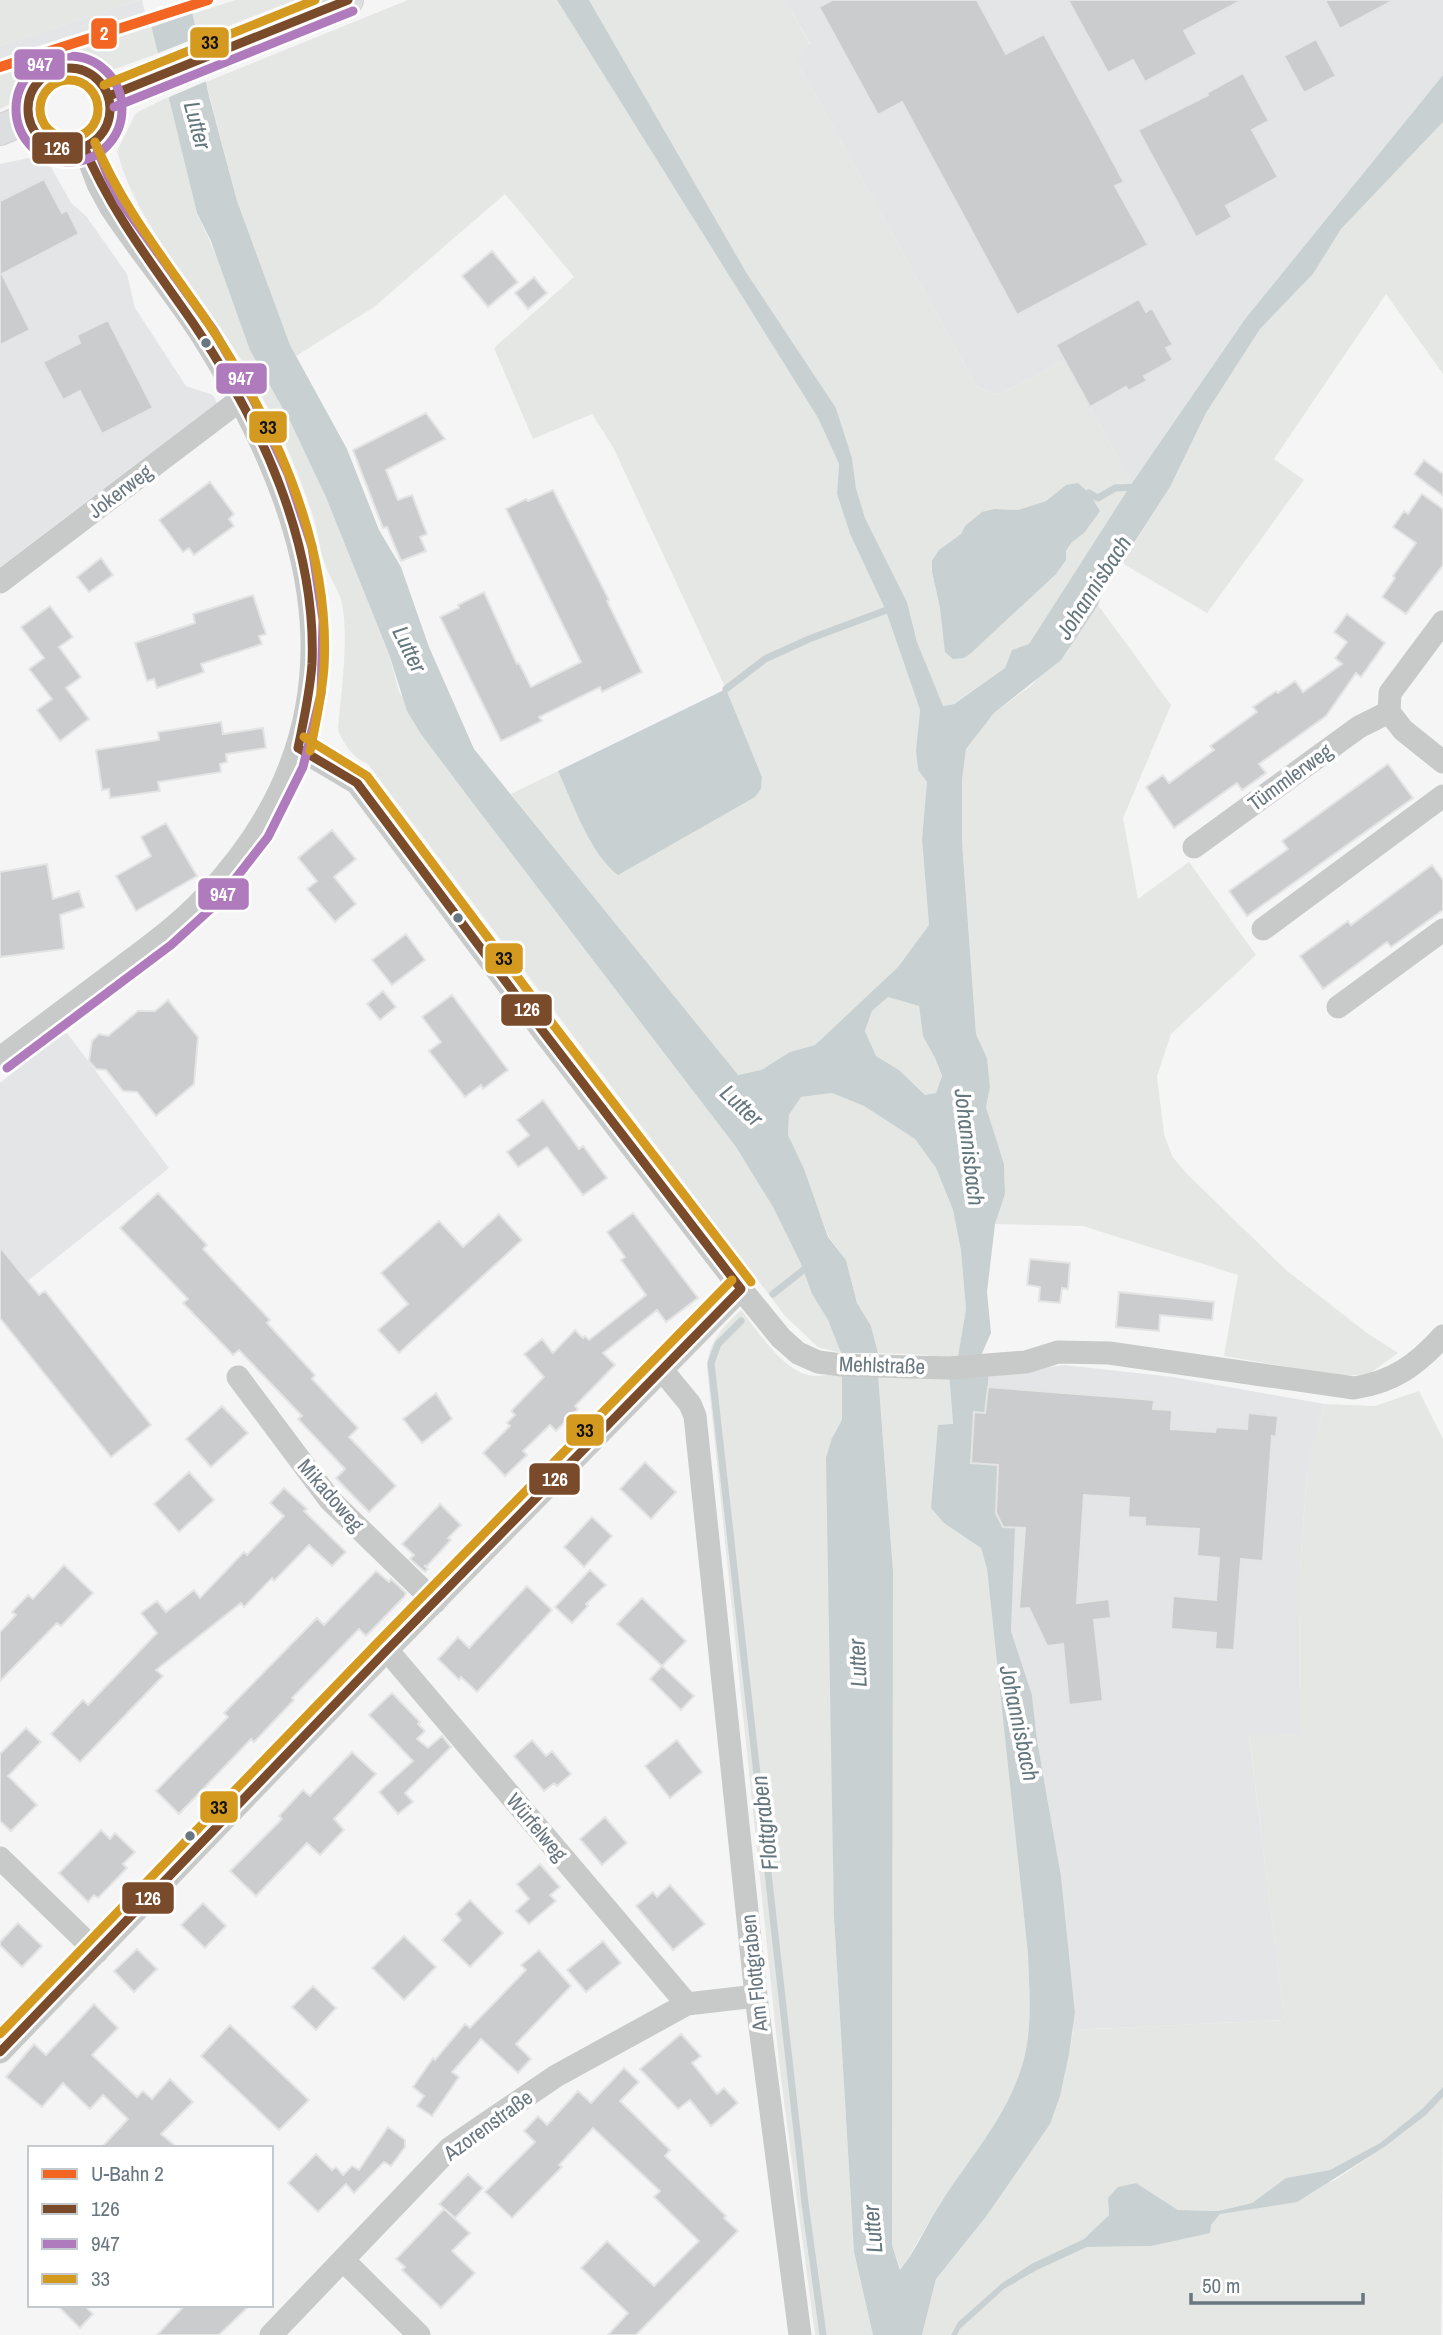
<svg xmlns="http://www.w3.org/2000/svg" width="1443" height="2335" font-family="'Archivo Narrow',sans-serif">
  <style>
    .built { fill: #e4e5e6 }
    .green { fill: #e4e7e3; fill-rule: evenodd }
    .water { fill: #c8d0d2; fill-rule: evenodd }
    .pier { fill: #f5f5f5 }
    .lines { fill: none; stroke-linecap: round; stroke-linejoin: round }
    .stream { stroke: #c8d0d2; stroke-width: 7 }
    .building { fill: #cbcccd; stroke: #e4e4e4; stroke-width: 2 }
    .major-casing { stroke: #d1d2d3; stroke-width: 32 }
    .minor { stroke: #c8caca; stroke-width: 23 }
    .major { stroke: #dddedf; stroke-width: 30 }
    .bus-1-casing { stroke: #fff; stroke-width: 14 }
    .bus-2-casing { stroke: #fff; stroke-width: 14 }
    .bus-3-casing { stroke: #fff; stroke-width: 14 }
    .bus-1 { stroke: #7a4b2a; stroke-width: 9 }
    .bus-2 { stroke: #b07bbd; stroke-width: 9 }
    .bus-3 { stroke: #d49a20; stroke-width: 9 }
    .metro-1-casing { stroke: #fff; stroke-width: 16 }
    .metro-1 { stroke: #f26522; stroke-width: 10 }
    .bus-dot { fill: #697781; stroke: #fff; stroke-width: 2.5 }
    .labels { text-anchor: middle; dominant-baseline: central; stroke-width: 7; stroke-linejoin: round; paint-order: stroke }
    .street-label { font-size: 21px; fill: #697781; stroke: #fff }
    .water-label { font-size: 23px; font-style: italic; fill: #65777d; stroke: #fff }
    .line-badge { stroke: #fff; stroke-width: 2.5 }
    .badge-label { font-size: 19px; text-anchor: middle; font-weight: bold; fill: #fff }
    .pale-badge-label { font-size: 19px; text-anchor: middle; font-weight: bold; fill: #111 }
  </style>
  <rect width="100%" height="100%" fill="#f5f5f5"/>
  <path class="built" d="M140 0H145L152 27 0 76V46Z
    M786 0H1443V75L1245 319 1132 483 1064 361 997 395 977 387 794 56 810 44Z
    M28 158 51 167 71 203 86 216 127 274 135 308 186 386 213 395 217 403 0 567V164Z
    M67 1033 169 1168 0 1303V1083L56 1038Z
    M1064 1365 1173 1377 1324 1404 1307 1471 1299 1584 1300 1734 1249 1736 1284 2020 1073 2030 1075 2013 1061 1876 1037 1740 1032 1695 1011 1631 1014 1527H1003L996 1513 998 1466 971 1463 989 1375Z"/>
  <path class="green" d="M0 0H140L0 46Z
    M235 0H295L197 38 193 14Z
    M408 0H557L818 418 839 464 837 494 850 534 886 611 920 710 916 751 918 770 927 782 922 839 929 925 898 967 815 1045 790 1052 761 1070 737 1075 511 794 558 771 588 834 755 797 761 789 762 777 726 689 613 447 592 414 533 439 494 348 574 277 505 194 374 307 296 356 290 345 237 201 206 82Z
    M589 0H786L810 45 794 56 977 387 997 395 1064 361 1132 483 1029 644 1012 650 1005 668 953 704 942 706 917 642 907 602 865 518 856 488 852 458 836 408 746 272ZM1066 485 1084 533 1072 542 1066 552 940 608 932 572 939 550 961 534 965 526 995 509 1018 510 1046 501Z
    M152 27 159 53 112 70C96 71 83 57 66 58 37 58 32 79 18 97 14 103 6 106 0 109V76Z
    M170 96 197 213 325 495 389 654 399 692 482 815 736 1147 773 1207 801 1264 812 1294 828 1320 841 1353 818 1347 785 1316 368 764C353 758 344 745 338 730 341 691 349 642 342 603 339 590 329 577 325 564 319 548 318 530 312 513 290 446 258 382 218 324 182 269 134 216 117 151L136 113Z
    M1443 122V374L1386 294 1274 459 1304 480 1207 613 1122 563 1170 487 1206 413 1260 329 1313 274 1341 229Z
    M1098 605 1171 705 1123 818 1138 899 1189 862 1256 955 1171 1034 1157 1076 1164 1134 1172 1156 1186 1173 1286 1270 1367 1333 1398 1353 1369 1374 1341 1376 1224 1356 1238 1275 1083 1226 995 1224 1005 1194 1004 1164 986 1107 990 1087 987 1058 976 1034 962 841V780L966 749 994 713 1032 685Z
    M888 997 919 1006 923 1036 935 1058 942 1077 936 1093 925 1095 899 1070 876 1056 865 1031 872 1011Z
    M832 1093 864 1106 915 1139 936 1168 953 1210 961 1251 966 1309 957 1362H949L927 1355 878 1353 871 1326 857 1303 846 1260 829 1237 788 1135 789 1115 801 1097Z
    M741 1310C757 1330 782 1369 808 1375 818 1377 831 1374 842 1374V1421L832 1438 834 1917 854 2252 873 2335H815L780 2071 707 1368C708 1342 723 1327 741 1310Z
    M949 1373 953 1425 944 1523 981 1548 987 1569 1028 1954C1029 1990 1033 2027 1023 2062 1009 2114 971 2156 942 2201 927 2223 915 2248 901 2270L892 2245 893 1571 878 1374Z
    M1419 1391 1443 1439V2087L1422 2109 1380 2143 1330 2170 1286 2178 1252 2203 1218 2211 1178 2210 1136 2183 1108 2198 1109 2215 1084 2239 1033 2263 1002 2283 958 2322 951 2335H922L936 2279 985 2218 1069 2054 1073 2030 1284 2020 1249 1735 1300 1734 1299 1584 1307 1471 1324 1404 1375 1406Z
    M1443 2097 1441 2335H957L960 2329 1004 2289 1037 2270 1087 2247 1151 2246 1211 2225 1220 2214 1254 2207 1335 2180 1383 2148 1426 2115Z"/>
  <path class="water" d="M145 0H190L208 92 237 201 290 345 347 449 379 530 401 567 429 647 474 749 738 1075 761 1070 790 1052 815 1045 898 967 929 925 922 839 927 782 918 770 916 751 920 710 886 611 850 534 837 494 839 464 818 418 557 0H589L746 272 836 408 852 458 856 488 865 518 907 602 917 642 943 706 954 704 1005 668 1012 650 1029 644 1132 483 1245 319 1443 75V122L1341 229 1313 274 1260 329 1206 413 1170 487 1103 591 1098 605 1061 660 994 713 966 749 962 780V841L976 1034 987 1058 990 1087 986 1107 1004 1164 1005 1194 995 1224 987 1292 991 1333 979 1360 957 1362 966 1309 961 1251 953 1210 936 1168 915 1139 864 1106 832 1093 801 1097 789 1115 788 1135 804 1169 828 1237 846 1260 857 1303 871 1326 878 1353H841L828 1320 812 1294 801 1264 773 1207 736 1147 482 815 421 734 407 711 389 654 325 495 291 423 250 350 211 241 197 213ZM888 997 919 1006 923 1036 935 1058 942 1076 936 1093 925 1095 899 1070 876 1056 865 1031 872 1011Z
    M1078 483 1089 493 1100 511 1084 533 1072 542 1066 551V560L1056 574 971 653 964 658 953 659 945 652 940 608 932 572V561L939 550 961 534 965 526 982 512 995 509 1018 510 1046 501 1066 485Z
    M726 689 762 777 761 789 755 797 618 875C590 854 573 803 558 771Z
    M989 1372 985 1413 971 1463 998 1465 996 1513 1003 1527H1015L1011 1631 1032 1695 1037 1740 1061 1876 1075 2013 1069 2054 1060 2096 1050 2124 985 2218 936 2279 922 2335H873L854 2252 834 1917 826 1458 832 1438 842 1420V1374H878L893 1571 892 2245 900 2270C917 2249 927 2223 942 2201 971 2156 1009 2114 1023 2062 1033 2027 1029 1990 1028 1954L987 1569 981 1548 944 1523 931 1508 938 1425 953 1424 949 1373Z
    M1443 2087V2097L1426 2115 1383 2148 1297 2202 1220 2214 1211 2225 1210 2233 1151 2246 1087 2247 1037 2270 1004 2289 960 2329 957 2335H951L958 2322 1002 2283 1033 2263 1084 2239 1109 2215 1108 2198 1118 2187 1136 2183 1178 2210 1218 2211 1252 2203 1286 2178 1330 2170 1380 2143 1422 2109Z"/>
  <path class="pier" d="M142 0H193L196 12 149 28Z
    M201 36 209 80 167 98 156 54Z"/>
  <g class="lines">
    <path class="stream" d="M1089 493 1098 498 1115 488 1139 487
      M726 689 765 659 809 639 892 608
      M773 1294 811 1264
      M741 1321 718 1344 711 1363 805 2203 823 2335"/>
  </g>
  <path class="building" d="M832 0H977L1006 54 1044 34 1124 182 1115 186 1148 245 1017 315 902 102 878 115 819 7Z
    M1068 0H1242L1184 31 1197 54 1145 82 1133 60 1108 73Z
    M1325 0H1394L1340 29Z
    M1316 39 1336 76 1304 93 1284 56Z
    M1243 73 1269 121 1252 130 1278 177 1226 206 1232 217 1196 237 1138 130 1208 95 1207 93Z
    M44 179 62 213 67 210 79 234 2 274 30 330 0 345V201Z
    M492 251 518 282 488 307 462 276Z
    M534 277 547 293 528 309 515 293Z
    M1139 299 1146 312 1152 308 1173 345 1166 348 1173 360 1144 376 1147 381 1128 391 1126 387 1090 407 1056 345Z
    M108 320 153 408 102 434 80 391 63 400 43 362 80 343 77 335Z
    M426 413 445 439 386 470 398 500 412 495 427 534 420 537 426 551 401 561 387 527 383 528 353 450Z
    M1424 460 1443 474V496L1414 474Z
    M210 482 234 514 229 519 234 526 194 555 189 548 183 552 159 520Z
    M553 490 609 600 607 601 642 672 602 692 600 687 539 717 542 721 501 741 440 617 459 608 458 605 484 592 517 664 519 663 531 687 581 662 506 509 526 499 528 501Z
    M1422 494 1443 509V565L1406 614 1382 597 1395 578 1393 576 1416 543 1393 527 1404 511 1408 514Z
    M101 558 113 575 89 592 77 577Z
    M253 595 266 634 259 636 262 644 201 664 204 672 196 675 157 688 154 679 147 681 135 643 195 623 193 614Z
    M50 606 73 637 59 647 81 677 66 688 89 719 60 741 37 710 52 699 29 669 44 658 21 627Z
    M1347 614 1385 643 1361 677 1356 673 1326 716 1259 764 1266 773 1242 790 1237 783 1174 828 1146 787 1163 775 1169 783 1214 750 1210 746 1257 712 1253 707 1276 691 1278 693 1295 681 1303 692 1342 664 1335 658 1347 642 1334 632Z
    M221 722 223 734 263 728 266 748 226 754 227 762 220 764 221 772 158 782 160 791 110 798 109 789 102 790 96 750 159 740 158 732Z
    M1388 764 1413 798 1247 916 1229 891 1288 849 1282 841Z
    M166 823 197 876 136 911 116 876 151 856 141 837Z
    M332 830 356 859 334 877 356 904 335 922 307 889 317 881 298 858Z
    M47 864 53 899 79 891 84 907 60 915 64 949 0 957V872Z
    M1432 865 1443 880V910L1391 947 1387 942 1323 989 1300 956 1348 921 1351 925Z
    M406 934 425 960 392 985 372 960Z
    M383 991 396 1007 380 1020 367 1004Z
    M452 995 508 1070 483 1089 481 1085 465 1097 429 1051 441 1042 422 1017Z
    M168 1000 198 1037 194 1084 156 1116 137 1092 123 1091 106 1070 96 1069 89 1061 92 1041 99 1034 108 1036 138 1011H155Z
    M543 1100 579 1149 583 1146 607 1178 583 1195 547 1147 518 1167 507 1152 529 1135 517 1120Z
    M158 1193 207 1245 203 1249 270 1320 267 1323 315 1375 312 1379 358 1428 349 1437 396 1486 369 1512 336 1478 345 1469 298 1419 302 1416 239 1350 233 1355 183 1303 188 1299 120 1228Z
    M633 1213 698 1298 666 1322 657 1310 603 1353 615 1365 575 1406 578 1409 556 1431 550 1425 523 1451 527 1455 505 1476 483 1453 510 1426 507 1423 515 1415 511 1411 544 1377 524 1354 542 1339 553 1353 575 1330 583 1338 585 1336 589 1340 646 1295 621 1260 625 1257 607 1232Z
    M499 1214 522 1240 399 1353 378 1330 408 1304 381 1273 439 1221 463 1247Z
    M0 1247 39 1295 45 1291 151 1425 111 1457 0 1318Z
    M1030 1259 1070 1263 1068 1289 1062 1288 1060 1303 1039 1301 1040 1287 1027 1285Z
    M1119 1292 1214 1302 1212 1320 1160 1315 1159 1331 1116 1327Z
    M988 1387 1154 1400 1153 1409 1172 1410 1171 1429 1215 1432 1216 1427 1247 1429 1248 1413 1278 1416 1276 1437 1272 1436 1263 1561 1241 1559 1234 1650 1215 1649 1216 1633 1171 1629 1173 1596 1216 1600 1219 1558 1197 1556 1199 1529 1145 1526V1518L1128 1517 1129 1498 1084 1495 1077 1603 1109 1599 1111 1618 1094 1620 1103 1701 1069 1705 1063 1644 1047 1646 1029 1608 1019 1609 1025 1528 1003 1527 996 1513 998 1465 971 1463 974 1412 985 1413Z
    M436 1393 452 1419 422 1443 403 1419Z
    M222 1406 248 1433 211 1467 186 1439Z
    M645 1462 676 1492 651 1519 620 1489Z
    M189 1472 214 1500 179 1532 154 1504Z
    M284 1488 307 1509 304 1511 346 1552 332 1566 309 1545 274 1581 272 1578 244 1607 241 1603 156 1670 163 1676 80 1762 51 1734 83 1700 88 1705 157 1633 141 1613 157 1601 166 1612 194 1590 200 1598 244 1552 247 1555 284 1516 270 1503Z
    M440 1504 461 1525 448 1538 451 1540 426 1567 424 1565 428 1569 425 1572 410 1559 414 1555 402 1544Z
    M592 1517 612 1536 584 1567 564 1547Z
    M64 1565 93 1593 61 1626 57 1623 0 1681V1632L16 1615 12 1612 28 1595 33 1599Z
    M590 1570 606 1585 586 1604 588 1606 572 1623 555 1607Z
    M376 1571 389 1582 391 1579 406 1593 404 1597 366 1636 359 1629 292 1698 294 1700 254 1742 251 1739 179 1814 156 1791 228 1717 224 1713 317 1618 324 1625Z
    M527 1586 552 1610 477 1692 461 1677 459 1680 438 1659 458 1637 469 1648Z
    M642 1598 686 1641 662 1666 617 1624Z
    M662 1666 694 1696 681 1710 650 1679Z
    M392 1693 420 1722 418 1724 425 1731 417 1739 428 1748 442 1736 451 1747 405 1793 413 1802 398 1814 379 1792 413 1761 369 1715Z
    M26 1728 41 1742 8 1776 37 1805 11 1831 0 1821V1754Z
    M532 1740 546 1756 552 1751 571 1774 557 1786 554 1783 544 1791 514 1756Z
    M677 1740 702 1772 670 1798 645 1766Z
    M352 1752 376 1774 334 1819 344 1830 320 1855 307 1843 256 1896 230 1871 282 1819 279 1816 303 1790 310 1796Z
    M605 1817 627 1843 602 1865 580 1839Z
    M101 1830 110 1839 115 1833 135 1852 123 1864 127 1868 98 1898 94 1895 88 1902 59 1873Z
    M540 1864 560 1887 550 1895 556 1901 529 1924 516 1911 529 1899 517 1884Z
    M670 1885 705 1924 673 1950 636 1906 653 1892 657 1897Z
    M470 1900 503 1933 470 1967 442 1940 461 1920 456 1914Z
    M203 1903 226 1926 205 1948 181 1925Z
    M18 1923 42 1946 22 1967 0 1945V1942Z
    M404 1936 436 1967 404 2000 372 1968Z
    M603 1941 621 1963 586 1992 567 1970Z
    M137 1949 157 1969 134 1992 114 1971Z
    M539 1950 571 1986 516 2044 531 2059 518 2073 481 2039 452 2072 459 2077 432 2116 417 2106 424 2096 413 2087 433 2058 435 2060 465 2024 470 2028 526 1970 521 1965Z
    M313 1986 336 2008 316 2030 292 2007Z
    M94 2004 118 2028 92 2055 137 2097 143 2091 152 2099 170 2079 193 2102 161 2134 178 2148H101L128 2119 103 2095 90 2109 63 2083 42 2107 6 2077 34 2044 46 2055Z
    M230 2025 309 2100 279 2130 201 2056Z
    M681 2034 701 2056 692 2063 717 2094 724 2088 738 2103 711 2126 690 2100 678 2109 640 2069Z
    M624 2068 639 2082 620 2101 670 2150 665 2156 726 2216 724 2218 738 2231 636 2335H608L628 2313 581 2268 607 2241 654 2286 699 2241 654 2197 660 2191 593 2128 559 2165 562 2167 512 2218 485 2192 535 2142 524 2131 538 2116 547 2125 578 2091 591 2103Z
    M388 2127 405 2140V2147L391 2166 384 2162 354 2193 346 2184 318 2212 288 2183 316 2154 332 2170 336 2167 343 2175 352 2166 359 2170Z
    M468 2174 483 2188 455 2218 439 2204Z
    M444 2209 470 2233 452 2251 475 2273 441 2308 402 2270 405 2267 396 2259Z
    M57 2305H84L93 2314 80 2328Z
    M185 2305H250L219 2335H157Z"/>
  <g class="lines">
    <defs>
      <path id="major" d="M28 109a41 41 0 1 1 82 0a41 41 0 1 1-82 0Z
        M109 96 348 0
        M0 130 28 118"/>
    </defs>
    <use href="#major" class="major-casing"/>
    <path class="minor" d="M0 582 240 400
      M1443 622 1390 693 1389 712 1403 730 1443 762
      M298 748 357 783 545 1034 741 1289 781 1338 798 1353 818 1362 842 1365 949 1368 1026 1362 1058 1352 1109 1353 1354 1388C1393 1382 1417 1365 1443 1336
      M1194 847 1359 727 1389 712
      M1263 929 1443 796
      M1338 1007 1443 930
      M0 1058C40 1028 79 999 119 969 148 947 179 925 204 898 373 722 321 524 203 337 175 293 140 252 111 208L98 184 84 147
      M662 1370 690 1404 695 1416 756 1996 800 2335
      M238 1377 330 1500 435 1602
      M387 1650 687 2004
      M0 1858 97 1952
      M0 2052 387 1650 741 1289
      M344 2261 419 2335
      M271 2335 450 2148 556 2076 687 2004 756 1996"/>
    <use href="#major" class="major"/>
    <defs>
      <path id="bus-1" d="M28 109a41 41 0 1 1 82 0a41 41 0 1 1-82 0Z
        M109 96 348 0
        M84 147C111 212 153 265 193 323 260 421 317 542 312 664 310 692 304 720 298 748
        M298 748 357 783 545 1034 741 1289
        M0 2052 387 1650 741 1289"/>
      <path id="bus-2" d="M16 109a53 53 0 1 1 106 0a53 53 0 1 1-106 0Z
        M114 107 353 11
        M7 1068 171 945 214 906 268 837 303 767 321 694 323 620 312 547 288 474 254 401 214 331 121 202 109 179 95 143"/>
      <path id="bus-3" d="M40 109a29 29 0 1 1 58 0a29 29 0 1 1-58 0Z
        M104 85 315 0
        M95 142C122 207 165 260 204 317 272 418 331 542 324 667 322 695 316 723 310 751
        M304 737 367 776 555 1027 751 1282
        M0 2034 378 1642 732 1280"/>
    </defs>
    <use href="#bus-1" class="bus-1-casing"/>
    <use href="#bus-2" class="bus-2-casing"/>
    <use href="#bus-3" class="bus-3-casing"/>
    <use href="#bus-1" class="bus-1"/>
    <use href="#bus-2" class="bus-2"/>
    <use href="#bus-3" class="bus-3"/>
    <defs>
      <path id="metro-1" d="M0 67 208 0"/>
    </defs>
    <use href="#metro-1" class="metro-1-casing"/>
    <use href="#metro-1" class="metro-1"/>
  </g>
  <g class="bus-dot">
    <circle cx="206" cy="343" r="6"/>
    <circle cx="458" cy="918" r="6"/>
    <circle cx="190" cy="1836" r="6"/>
  </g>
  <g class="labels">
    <g class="street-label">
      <text transform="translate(120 491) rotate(-37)">Jokerweg</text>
      <text transform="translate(1290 777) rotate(-36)">Tümmlerweg</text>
      <text transform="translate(882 1365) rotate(2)">Mehlstraße</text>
      <text transform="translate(331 1495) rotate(49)">Mikadoweg</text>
      <text transform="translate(537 1827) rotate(50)">Würfelweg</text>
      <text transform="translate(754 1973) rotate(-96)">Am Flottgraben</text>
      <text transform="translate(488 2125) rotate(-36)">Azorenstraße</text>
    </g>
    <g class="water-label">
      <text transform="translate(198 125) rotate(75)">Lutter</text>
      <text transform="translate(1093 587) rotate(-57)">Johannisbach</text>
      <text transform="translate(410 649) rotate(64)">Lutter</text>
      <text transform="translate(742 1105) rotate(43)">Lutter</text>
      <text transform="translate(970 1147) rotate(83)">Johannisbach</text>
      <text transform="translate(857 1663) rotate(-93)">Lutter</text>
      <text transform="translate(1020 1723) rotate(78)">Johannisbach</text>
      <text transform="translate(764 1823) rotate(-97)">Flottgraben</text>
      <text transform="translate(872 2229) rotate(-95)">Lutter</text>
    </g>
  </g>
  <g class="line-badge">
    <rect x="90" y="17" width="28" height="33" rx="7" fill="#f26522"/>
    <rect x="189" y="26" width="41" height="33" rx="7" fill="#d49a20"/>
    <rect x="13" y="48" width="53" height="33" rx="7" fill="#b07bbd"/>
    <rect x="31" y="131" width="53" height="34" rx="7" fill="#7a4b2a"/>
    <rect x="215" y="362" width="53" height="33" rx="7" fill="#b07bbd"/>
    <rect x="248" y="410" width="40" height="34" rx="7" fill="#d49a20"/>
    <rect x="197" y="877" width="53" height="34" rx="7" fill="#b07bbd"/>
    <rect x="484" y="942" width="40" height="33" rx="7" fill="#d49a20"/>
    <rect x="500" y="993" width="53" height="34" rx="7" fill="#7a4b2a"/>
    <rect x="565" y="1413" width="40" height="34" rx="7" fill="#d49a20"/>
    <rect x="528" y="1462" width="53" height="34" rx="7" fill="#7a4b2a"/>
    <rect x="199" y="1790" width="40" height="34" rx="7" fill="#d49a20"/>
    <rect x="121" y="1881" width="54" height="34" rx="7" fill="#7a4b2a"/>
  </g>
  <g class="badge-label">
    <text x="104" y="40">2</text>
    <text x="40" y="71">947</text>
    <text x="57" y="155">126</text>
    <text x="241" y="385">947</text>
    <text x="223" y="901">947</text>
    <text x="527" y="1016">126</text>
    <text x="555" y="1486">126</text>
    <text x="148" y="1905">126</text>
  </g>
  <g class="pale-badge-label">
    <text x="210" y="49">33</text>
    <text x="268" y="434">33</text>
    <text x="504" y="965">33</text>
    <text x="585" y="1437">33</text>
    <text x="219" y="1814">33</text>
  </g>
  <rect x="28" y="2146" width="245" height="161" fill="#ffffff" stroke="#c3c9cd" stroke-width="2"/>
  <rect x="42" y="2169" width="35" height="10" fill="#f26522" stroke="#c3c9cd" stroke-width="2"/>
  <text x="91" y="2181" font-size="21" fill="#697781">U-Bahn 2</text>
  <rect x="42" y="2204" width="35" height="10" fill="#7a4b2a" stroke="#c3c9cd" stroke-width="2"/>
  <text x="91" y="2216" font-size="21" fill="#697781">126</text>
  <rect x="42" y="2239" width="35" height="10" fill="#b07bbd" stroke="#c3c9cd" stroke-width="2"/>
  <text x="91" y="2251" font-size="21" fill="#697781">947</text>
  <rect x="42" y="2274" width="35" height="10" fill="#d49a20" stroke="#c3c9cd" stroke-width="2"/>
  <text x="91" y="2286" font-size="21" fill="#697781">33</text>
  <path d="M1191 2293v10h172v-10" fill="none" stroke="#697781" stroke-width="3.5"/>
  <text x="1202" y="2293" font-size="21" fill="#697781" stroke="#ffffff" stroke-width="5" paint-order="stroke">50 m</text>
</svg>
